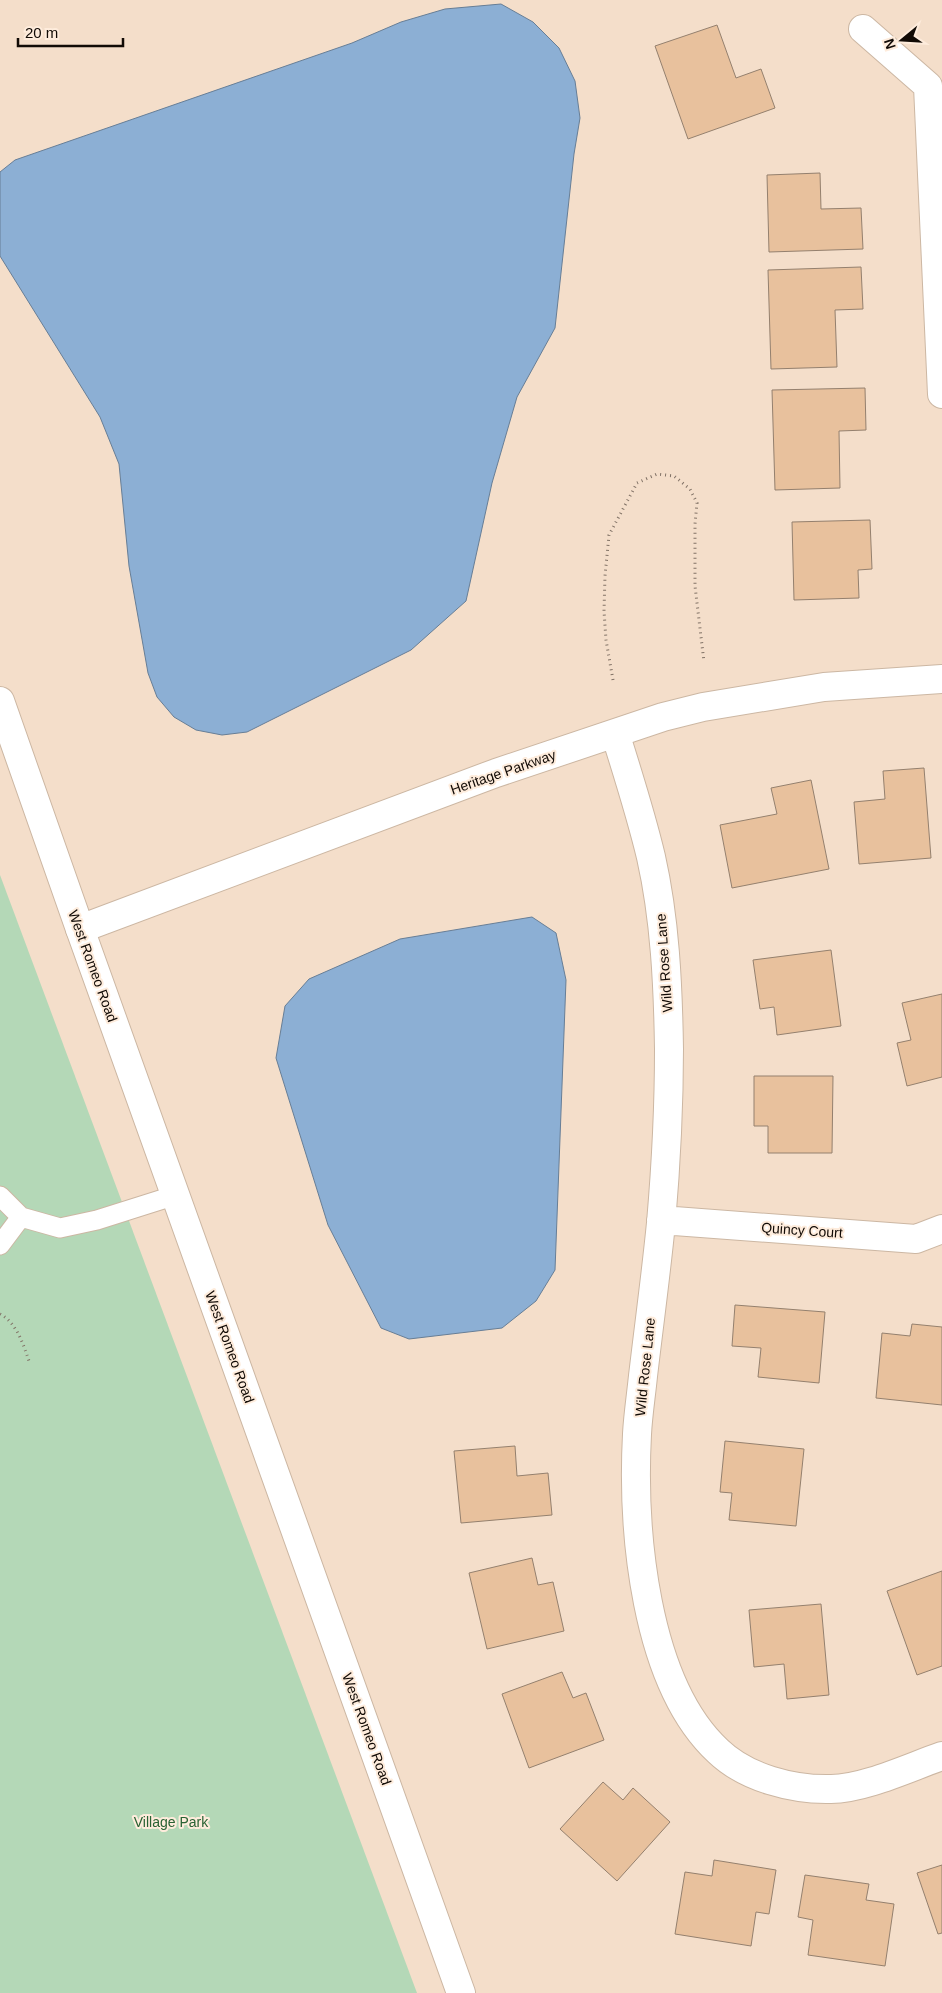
<svg xmlns="http://www.w3.org/2000/svg" width="942" height="1993" font-family="Arial,sans-serif">
  <style>
    .green { fill: #b4d8b7 }
    .water { fill: #8cafd4; stroke: #677e96 }
    .building { fill: #e8c19d; stroke: #94806e }
    .lines { fill: none; stroke-linecap: round; stroke-linejoin: round }
    .service-casing { stroke: #ccb7a3; stroke-width: 21 }
    .minor-casing { stroke: #ccb7a3; stroke-width: 30 }
    .secondary-casing { stroke: #ccb7a3; stroke-width: 30 }
    .path { stroke: #817266; stroke-width: 3; stroke-dasharray: 1 4; stroke-linecap: butt }
    .service { stroke: #fff; stroke-width: 19 }
    .minor { stroke: #fff; stroke-width: 28 }
    .secondary { stroke: #fff; stroke-width: 28 }
    .labels { text-anchor: middle; dominant-baseline: central; stroke-width: 4; stroke-linejoin: round; paint-order: stroke }
    .street-label { font-size: 14px; fill: #110a05; stroke: #feecdc }
    .park-label { font-size: 14px; fill: #296233; stroke: #feecdc }
  </style>
  <rect width="100%" height="100%" fill="#f4deca"/>
  <path class="green" d="M0 875 417 1993H0Z"/>
  <path class="water" d="M501 4 533 22 559 48 575 81 580 118 574 154 555 328 517 397 492 483 466 601 411 650 247 732 222 735 196 730 174 717 157 697 148 673 129 566 119 464 100 417 0 256V172L15 160 352 43 401 22 445 9Z
    M532 917 556 933 566 980 555 1270 536 1301 502 1328 409 1339 381 1328 328 1225 276 1058 285 1006 309 979 400 939Z"/>
  <path class="building" d="M717 25 736 78 761 69 775 108 688 139 655 46Z
    M820 173 821 209 861 208 863 249 769 252 767 175Z
    M861 267 863 309 835 310 837 367 771 369 768 270Z
    M865 388 866 430 839 431 840 488 775 490 772 390Z
    M870 520 872 569 858 570 859 598 794 600 792 522Z
    M924 768 931 858 859 864 854 802 885 799 883 771Z
    M811 780 829 869 732 888 720 825 777 814 771 788Z
    M831 950 841 1026 777 1035 774 1007 760 1009 753 960Z
    M942 994V1077L907 1086 897 1043 911 1040 902 1003Z
    M754 1076H833L832 1153H768V1126H754Z
    M735 1305 825 1312 819 1383 758 1377 761 1348 732 1346Z
    M912 1324 942 1327V1405L876 1398 882 1333 910 1336Z
    M725 1441 804 1449 796 1526 729 1520 732 1493 720 1492Z
    M515 1446 517 1476 548 1473 552 1515 461 1523 454 1451Z
    M532 1558 538 1585 553 1582 564 1631 487 1649 469 1573Z
    M942 1571V1666L917 1675 887 1591Z
    M821 1604 829 1695 787 1699 784 1664 754 1667 749 1610Z
    M562 1672 573 1698 586 1693 604 1740 529 1768 502 1694Z
    M603 1782 623 1800 633 1788 670 1822 617 1881 560 1829Z
    M714 1860 776 1870 769 1914 756 1912 751 1946 675 1934 685 1872 712 1876Z
    M942 1865V1933L938 1934 917 1873Z
    M805 1875 869 1884 866 1900 894 1904 885 1966 808 1955 813 1920 798 1917Z"/>
  <g class="lines">
    <defs>
      <path id="service" d="M0 1196 21 1217 60 1228 97 1220 176 1195
        M0 1245 21 1217"/>
      <path id="minor" d="M863 29 928 86 942 394
        M615 733C628 774 641 815 651 857 665 919 668 985 669 1049 669 1106 666 1165 661 1223 656 1274 649 1325 643 1376 641 1396 638 1415 637 1434 632 1529 644 1682 718 1751 746 1778 793 1790 831 1789 864 1789 910 1767 942 1756
        M80 929 496 773 663 717 703 707 824 687 942 679
        M661 1220 916 1239 942 1229"/>
      <path id="secondary" d="M0 701 80 929 461 1993"/>
    </defs>
    <use href="#service" class="service-casing"/>
    <use href="#minor" class="minor-casing"/>
    <use href="#secondary" class="secondary-casing"/>
    <path class="path" d="M613 680 606 640 604 611 605 576 609 535 637 483 657 474 674 476 690 489 697 503 695 524V586L704 662
      M0 1314C17 1323 23 1344 29 1361"/>
    <use href="#service" class="service"/>
    <use href="#minor" class="minor"/>
    <use href="#secondary" class="secondary"/>
  </g>
  <g class="labels">
    <g class="street-label">
      <text transform="translate(503 772) rotate(-19)">Heritage Parkway</text>
      <text transform="translate(664 963) rotate(-94)">Wild Rose Lane</text>
      <text transform="translate(93 966) rotate(70)">West Romeo Road</text>
      <text transform="translate(802 1230) rotate(4)">Quincy Court</text>
      <text transform="translate(230 1347) rotate(70)">West Romeo Road</text>
      <text transform="translate(645 1367) rotate(-84)">Wild Rose Lane</text>
      <text transform="translate(367 1729) rotate(70)">West Romeo Road</text>
    </g>
    <g class="park-label">
      <text x="171" y="1822">Village Park</text>
    </g>
  </g>
  <g transform="translate(902 40) rotate(252)" stroke="#feecdc" stroke-width="4" paint-order="stroke">
  <path d="M0-4L9 19L0 12L-9 19Z" fill="#110a05"/>
  <text y="-8" font-size="14" font-weight="bold" text-anchor="middle" fill="#110a05">N</text>
  </g>
  <path d="M18 38v8h105v-8" fill="none" stroke="#110a05" stroke-width="2.5"/>
  <text x="25" y="38" font-size="15" fill="#110a05" stroke="#feecdc" stroke-width="4" paint-order="stroke">20 m</text>
</svg>
